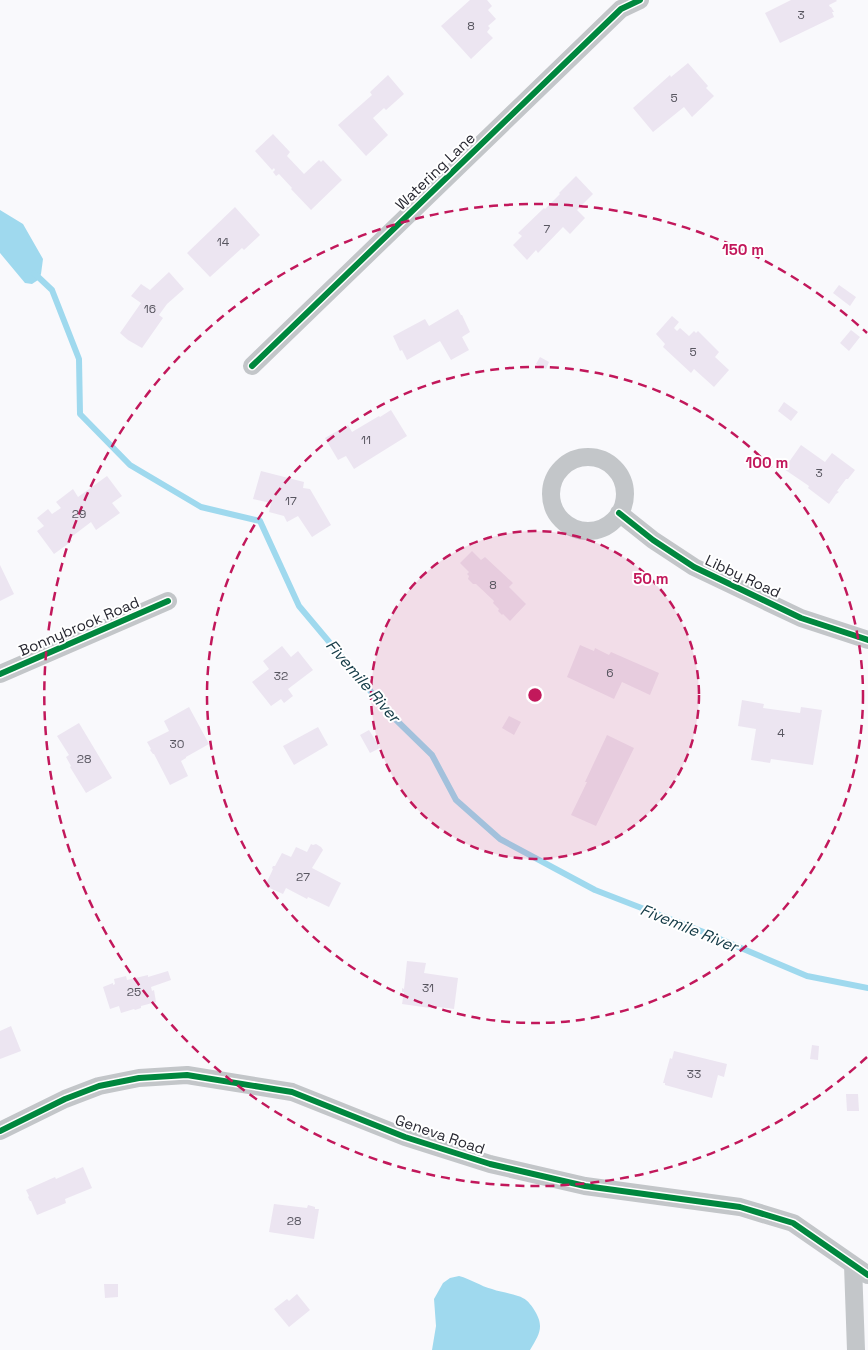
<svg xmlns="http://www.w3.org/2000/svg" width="868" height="1350" font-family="'Space Grotesk',sans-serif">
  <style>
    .water { fill: #9fd9ee }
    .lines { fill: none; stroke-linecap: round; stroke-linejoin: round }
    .stream { stroke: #9fd9ee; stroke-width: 6 }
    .building { fill: #ece5f1 }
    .street { stroke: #c3c6c9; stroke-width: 18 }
    .cycleway-casing { stroke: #fff; stroke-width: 9 }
    .cycleway { stroke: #00873e; stroke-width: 6 }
    .ring { fill: none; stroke: #c2185b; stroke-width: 2.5; stroke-dasharray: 9 6 }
    .labels { text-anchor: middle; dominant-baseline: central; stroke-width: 4; stroke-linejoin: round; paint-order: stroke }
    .number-label { font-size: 12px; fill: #585660 }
    .street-label { font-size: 15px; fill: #272730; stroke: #fff }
    .water-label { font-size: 16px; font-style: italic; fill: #133a46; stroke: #fff }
    .centre { fill: #c2185b; stroke: #fff; stroke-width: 2.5 }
    .ring-label { font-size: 15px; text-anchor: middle; font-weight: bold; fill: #c2185b; stroke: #fff; stroke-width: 4; stroke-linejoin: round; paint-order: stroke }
  </style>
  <rect width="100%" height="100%" fill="#f9f9fc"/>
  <path class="water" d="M0 210 23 224 43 259 41 274 38 280 32 284 25 283 0 253Z
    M459 1276C471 1279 480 1286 492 1289 500 1292 510 1293 518 1296 525 1298 529 1302 533 1308 545 1326 540 1333 530 1350H432L436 1326 434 1299 443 1283 450 1278Z"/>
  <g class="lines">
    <path class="stream" d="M34 273 52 290 79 359 80 414 130 465 201 507 260 521 299 606 388 712 432 755 456 800 500 839 595 890 701 931 807 976 868 988"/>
  </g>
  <path class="building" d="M470 0H487L492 6 488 10 496 19 488 26 490 28 487 32 493 38 471 59 441 26Z
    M791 0H836L837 1 829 5 830 7H831L834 12H832L834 17 780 43 765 13Z
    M688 63 708 86 706 88 714 96 692 117 684 107 653 132 633 108 670 75 671 77Z
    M388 75 404 94 386 110 384 108 373 118 388 135 366 156 338 125 372 95 370 92Z
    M273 134 290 152 287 156 304 174 319 160 321 162 323 160 342 180 311 210 291 189 292 188 279 174 276 176 273 172 275 170 274 168 272 170 255 151Z
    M576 176 593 194 577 210 585 218 570 234 563 227 538 253 536 250 527 260 513 245 522 236 518 233 544 208 545 209 560 194 559 193Z
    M235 207 260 235 244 250 242 248 210 277 187 253Z
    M169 272 184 289 167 304 159 315 163 318 142 348 128 340 120 333 141 303 131 296 141 284 150 290Z
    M839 285 856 297 850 306 833 293Z
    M458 309 461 315H462L470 332 462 337 469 350 451 360 440 341 407 360 402 350 400 351 393 336 425 319 429 326Z
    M672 316 679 322 674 328 677 331 680 328 689 336 694 331 696 333 698 331 719 352 715 357 729 370 714 387 694 369 691 373 663 347 665 344 656 334Z
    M851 330 860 337 849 351 840 343Z
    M540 357 549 362 546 369 536 364Z
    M784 402 798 412 791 421 778 411Z
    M391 410 407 436 354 469 346 456 338 460 325 438 348 425 352 432 379 416 380 417Z
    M801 445 825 462 832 453 855 470 848 479H846L837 491 839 492 836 494 829 504 808 488 809 486 784 469Z
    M261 471 304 482 303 488 310 489 331 525 312 537 298 516 287 522 284 516 269 512 271 503 253 499Z
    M107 476 122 496 112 503 120 513 96 530 91 522 70 538 72 541 54 554 37 531 44 526 37 518 48 509 52 514 61 508 56 502 73 489 78 497Z
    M472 551 481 560 485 557 513 583 509 587 526 604 510 621 503 614 502 615 498 611 499 609 493 603 494 601 476 584H473L468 579 469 576 467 574 469 572 460 563Z
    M0 565 14 594 0 601Z
    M580 645 594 651 595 648 609 655 611 652 659 673 650 695 622 682 614 699 567 677Z
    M282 646 291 657 298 651 313 670 288 689 293 696 284 703 281 699 271 706 252 682 269 669 263 661Z
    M742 700 764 704 763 708 800 713 801 707 822 710 813 765 771 759 770 763 751 760 756 729 738 726Z
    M189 707 209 744 186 757V758L181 761 188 776 170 785 154 754H153L150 750 151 749 147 742 169 731 164 721Z
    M509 716 521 722 514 735 502 728Z
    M79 723 112 778 86 793 70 767 71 766 66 757 69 755 57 736Z
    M318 727 328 745 294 765 283 746Z
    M369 730 380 748 370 753 360 735Z
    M607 735 634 748 596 826 571 815 587 782H585Z
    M311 844 313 845 316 844 321 847 323 850 312 868 341 883 329 907 308 897 307 899 286 888 283 894 265 886 273 869 272 868 273 866H275L282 853 291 857 296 847 307 852Z
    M407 961 426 963 424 973 458 978 454 1009 430 1006V1008L402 1004 404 992H402V988L404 989Z
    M168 971 171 980 151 987 152 991 154 990 156 1002 141 1006V1008L135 1010 134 1009 121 1013 119 1006 110 1009 103 987 113 983V985L115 984 114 979 126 976 127 980 148 975V977Z
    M11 1026 21 1051 0 1059V1031Z
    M812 1045 819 1046 818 1060 810 1059Z
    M674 1051 727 1064 724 1077 718 1075 712 1098 665 1085V1083H663L670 1058 672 1059Z
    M846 1094H858L859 1111H847Z
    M83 1167 92 1188 65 1199 66 1203 37 1215 31 1201H30L28 1197 29 1196 26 1190 55 1177 56 1179Z
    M274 1204 307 1208 308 1205 315 1207V1209H319L314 1239 269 1232Z
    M104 1284H118V1297L105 1298Z
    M297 1294 310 1310 289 1327 274 1309 287 1299 289 1301Z"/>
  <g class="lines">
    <path class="street" d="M252 366 621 9 640 0
      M551 494a37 37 0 1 1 74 0a37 37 0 1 1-74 0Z
      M619 513 653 540 694 567 801 618 868 640
      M0 674 168 601
      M0 1131 65 1099 99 1086 139 1078 187 1075 292 1092 405 1137 490 1164 585 1186 740 1207 793 1223 868 1275
      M853 1265 856 1350"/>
    <defs>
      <path id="cycleway" d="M252 366 621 9 640 0
        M619 513 653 540 694 567 801 618 868 640
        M0 674 168 601
        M0 1131 65 1099 99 1086 139 1078 187 1075 292 1092 405 1137 490 1164 585 1186 740 1207 793 1223 868 1275"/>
    </defs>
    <use href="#cycleway" class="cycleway-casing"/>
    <use href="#cycleway" class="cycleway"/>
  </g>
  <circle cx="535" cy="695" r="164" fill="#c2185b" fill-opacity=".12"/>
  <g class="ring">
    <circle cx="535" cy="695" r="164"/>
    <circle cx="535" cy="695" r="328"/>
    <path d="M867 1057A491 491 0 1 1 867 333"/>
  </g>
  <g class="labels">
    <g class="number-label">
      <text x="801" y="15">3</text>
      <text x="471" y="26">8</text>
      <text x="674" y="98">5</text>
      <text x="547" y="229">7</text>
      <text x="223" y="242">14</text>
      <text x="150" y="309">16</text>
      <text x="693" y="352">5</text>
      <text x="366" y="440">11</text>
      <text x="819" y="473">3</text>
      <text x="291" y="501">17</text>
      <text x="79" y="514">29</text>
      <text x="493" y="585">8</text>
      <text x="610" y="673">6</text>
      <text x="281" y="676">32</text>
      <text x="781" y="733">4</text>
      <text x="177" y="744">30</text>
      <text x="84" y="759">28</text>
      <text x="303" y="877">27</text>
      <text x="428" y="988">31</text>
      <text x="134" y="992">25</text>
      <text x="694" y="1074">33</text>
      <text x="294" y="1221">28</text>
    </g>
    <g class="street-label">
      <text transform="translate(435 171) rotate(-44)">Watering Lane</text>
      <text transform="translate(743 576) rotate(25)">Libby Road</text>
      <text transform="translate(79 626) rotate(-23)">Bonnybrook Road</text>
      <text transform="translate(440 1134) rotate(19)">Geneva Road</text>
    </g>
    <g class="water-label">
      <text transform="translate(363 681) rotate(49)">Fivemile River</text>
      <text transform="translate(689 928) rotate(22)">Fivemile River</text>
    </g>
  </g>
  <circle cx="535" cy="695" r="8" class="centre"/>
  <g class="ring-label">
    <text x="743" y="255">150 m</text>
    <text x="767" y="468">100 m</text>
    <text x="651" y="584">50 m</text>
  </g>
</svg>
